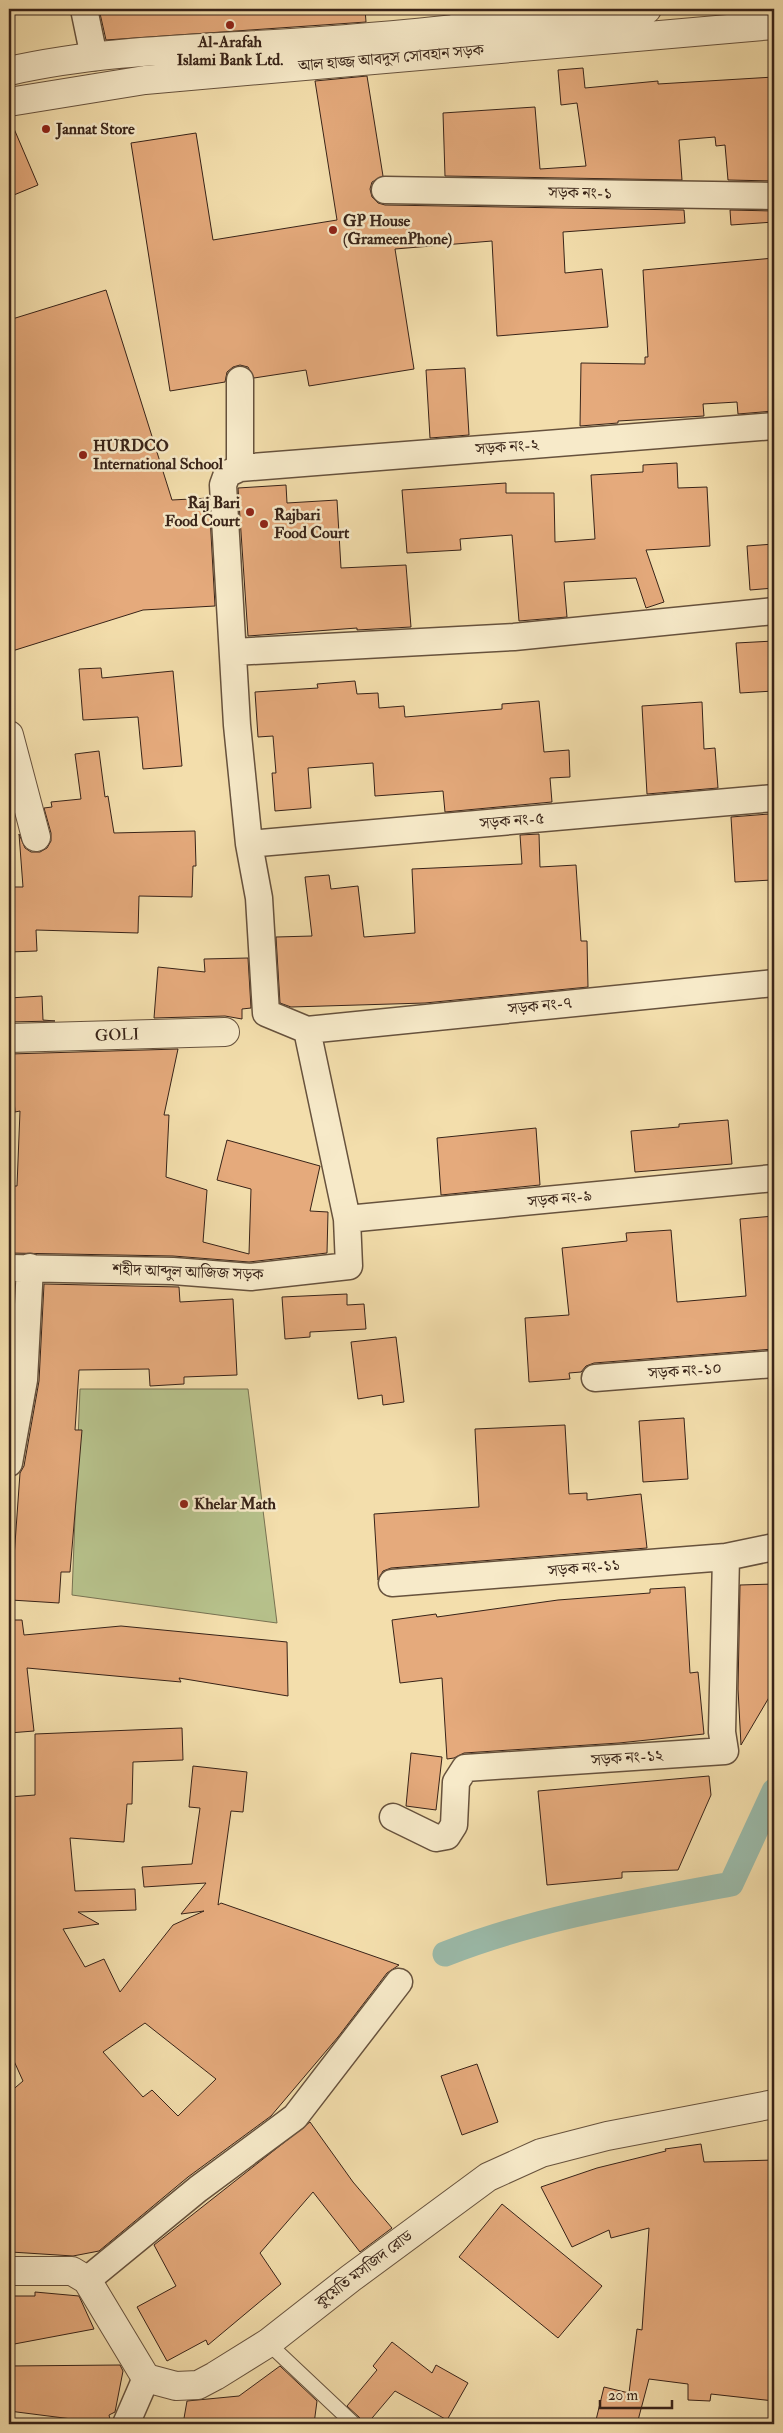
<svg xmlns="http://www.w3.org/2000/svg" width="783" height="2433" font-family="'IM FELL Double Pica','Noto Serif Bengali',serif">
  <style>
    .green { fill: #b7c28c; stroke: #787252 }
    .lines { fill: none; stroke-linecap: round; stroke-linejoin: round }
    .canal { stroke: #9bbcac; stroke-width: 25 }
    .building { fill: #e5aa7c; stroke: #382318; fill-rule: evenodd }
    .service-casing { stroke: #67523d; stroke-width: 16 }
    .minor-casing { stroke: #67523d; stroke-width: 29 }
    .tertiary-casing { stroke: #67523d; stroke-width: 30 }
    .service { stroke: #f7eac9; stroke-width: 14 }
    .minor { stroke: #f7eac9; stroke-width: 26 }
    .tertiary { stroke: #f7eac9; stroke-width: 28 }
    .poi-dot { fill: #8f2418; stroke: #f7eac9; stroke-width: 2 }
    .labels { text-anchor: middle; dominant-baseline: central; stroke-width: 5; stroke-linejoin: round; paint-order: stroke }
    .poi-label { font-size: 16px; font-weight: bold; fill: #382318; stroke: #f7eac9; text-anchor: start }
    .street-label { font-size: 16px; fill: #382318; stroke: #f7eac9 }
  </style>
  <rect width="100%" height="100%" fill="#f3deac"/>
  <filter id="stains"><feTurbulence type="fractalNoise" baseFrequency=".004" numOctaves="4"/><feColorMatrix values="0 0 0 0 .2 0 0 0 0 .09 0 0 0 0 .02 0 0 0 .5 -.17"/></filter>
  <radialGradient id="worn" r=".72"><stop offset=".6" stop-color="#630" stop-opacity="0"/><stop offset="1" stop-color="#630" stop-opacity=".3"/></radialGradient>
  <path class="green" d="M80 1389H248L277 1623 72 1595Z"/>
  <g class="lines">
    <path class="canal" d="M445 1954C537 1918 634 1902 731 1884L774 1791"/>
  </g>
  <path class="building" d="M99 9H365L366 22 106 40Z
    M583 68 585 88 658 81V84L774 77V181L728 180 725 145 716 146 715 137 679 140 682 180 445 176 443 113 535 107 540 169 586 166 577 103 561 105 558 70Z
    M367 76 383 176 372 182 370 189 372 197 378 203 385 205 684 210 685 223 563 232 565 273 602 269 608 327 497 336 492 241 395 249 414 369 309 386 306 370 254 378 248 367 240 365 233 367 227 372 225 382 170 391 131 143 196 133 213 240 337 220 315 81Z
    M9 117 38 185 9 197Z
    M730 210 774 211V222L731 225Z
    M774 258V411L738 414 737 402 703 404 704 416 618 421V423L580 426 581 363 645 364V357H648L643 270Z
    M106 290 172 500 209 498 215 606 143 610 9 652V320Z
    M465 368 469 435 430 438 426 370Z
    M677 463 678 488 707 487 710 546 646 550 664 602 646 608 636 578 564 582 567 617 519 621 512 535 460 539 461 550 407 553 402 490 506 483V493H554L555 542 595 539 591 475 643 472V465Z
    M286 485 287 503 337 500 341 568 406 565 411 627 357 630V628L248 636 238 488Z
    M774 544V588L750 590 747 546Z
    M774 641V691L740 693 736 643Z
    M101 668 102 678 173 671 182 766 143 769 138 717 83 720 79 669Z
    M355 681 357 694 378 693 379 708 404 706 405 717 502 709V704L539 701 544 752 569 750 570 777 550 778 552 802 445 812 443 791 375 796 373 763 308 768 311 808 275 811 272 773H276L273 736 258 737 255 692 318 688 317 684Z
    M702 702 704 749 715 748 718 788 647 794 642 706Z
    M99 751 105 797 108 796 114 833 195 831 196 866H193L192 897 139 896 138 933 36 930 37 951 9 952V887H23L19 834 25 848 31 852H40L47 848 51 841V833L44 808 52 807 51 802 81 799 75 754Z
    M769 814 772 880 735 882 731 817Z
    M539 834 540 867 576 865 581 941H587L588 987 425 1003 291 1007 280 1003 276 937 312 936 305 877 329 875 331 889 358 886 364 937 415 933 412 869 522 864 520 835Z
    M248 958 251 1008 242 1009V1019L225 1016 154 1018 158 967 205 972 204 959Z
    M42 996 43 1020 55 1021 9 1022V998Z
    M178 1049 164 1115H169L166 1177 207 1190 203 1242 249 1254 251 1189 217 1180 227 1140 320 1166 310 1211 328 1212 327 1253 249 1262 173 1256 9 1253V1186H17L20 1111 15 1112 10 1054Z
    M728 1120 732 1164 635 1172 631 1131 679 1127V1124Z
    M536 1128 540 1185 441 1195 437 1138Z
    M774 1216V1349L594 1363 586 1366 581 1372 569 1373 570 1379 529 1382 525 1318 569 1315 562 1248 627 1241 626 1233 671 1230 677 1302 746 1296 740 1219Z
    M44 1284 179 1287 180 1302 233 1299 237 1375 184 1377V1384L150 1386 149 1369 79 1370 75 1430H82L70 1572H61L59 1603 11 1600 20 1473 24 1466 39 1381Z
    M347 1294V1305L364 1304 366 1329 310 1332V1337L285 1339 282 1297Z
    M396 1337 404 1402 383 1405 382 1395 358 1399 351 1342Z
    M684 1418 688 1479 643 1482 639 1421Z
    M565 1425 569 1494 587 1493V1500L641 1494 647 1548 391 1568 383 1571 378 1580 374 1514 479 1507 475 1429Z
    M774 1584V1689L741 1745 738 1689 740 1585Z
    M685 1587 690 1673 698 1672 704 1734 619 1743 464 1753 454 1758 447 1759 442 1678 400 1683 392 1620 436 1614 437 1617 558 1600 650 1593V1589Z
    M9 1620H22L24 1635 121 1626 287 1642 288 1696 179 1678 181 1682 27 1668 34 1731 9 1733Z
    M182 1728 183 1760 133 1762 132 1804H127L124 1842 70 1838 75 1891 135 1889 136 1910 78 1912 99 1924 63 1929 85 1967 104 1959 120 1992 173 1925 204 1911 181 1914 206 1883 144 1887 142 1867 192 1864 200 1808 189 1807 193 1766 247 1772 243 1812 231 1811 218 1905 221 1903 399 1965 387 1973 338 2037 271 2116 188 2177 99 2251 73 2256 11 2252 9 2093 23 2081 9 2050V1797L35 1795V1734ZM145 2023 216 2079 178 2116 152 2090 143 2097 103 2052Z
    M411 1753 442 1757 436 1810 406 1806Z
    M709 1776 711 1795 678 1870 622 1872V1878L547 1885 538 1791Z
    M477 2064 498 2122 462 2135 441 2076Z
    M310 2122 353 2182 392 2228 360 2252 313 2192 260 2253 281 2284 208 2345 206 2340 167 2361 137 2307 176 2286 154 2245Z
    M701 2144 704 2162 774 2160V2401L711 2394 710 2401 688 2400V2384L649 2379 637 2424H614L596 2420 604 2387 629 2393 637 2329 642 2330 649 2228 611 2238 609 2230 572 2247 541 2187 597 2168 666 2151 665 2149Z
    M502 2204 602 2286 558 2338 459 2257Z
    M35 2292 79 2296 94 2329 9 2345V2296H35Z
    M392 2342 432 2373 436 2365 468 2383 447 2420 395 2391 367 2424H363L360 2418 347 2406 377 2370 373 2366Z
    M120 2365 123 2371 115 2412 109 2415 111 2424 9 2411V2366Z
    M280 2366 317 2401 314 2424H183L187 2401 239 2396Z"/>
  <g class="lines">
    <defs>
      <path id="service" d="M268 2343 354 2424"/>
      <path id="minor" d="M84 9 94 57
        M463 9 464 27
        M385 190 774 196
        M240 380V468L227 474 223 485 237 725 249 844 259 898 266 1013 307 1030 774 983
        M240 468 774 426
        M233 652 514 637 774 611
        M249 844 774 798
        M347 1219 774 1178
        M9 1268 173 1271 251 1277 349 1266 347 1219 307 1030
        M595 1378 774 1364
        M9 1463 24 1380 30 1267
        M392 1583 726 1557 774 1547
        M393 1817 436 1838 447 1836 454 1825 456 1782 465 1768 725 1751 722 1732 726 1557
        M87 2280 198 2189 295 2117 399 1982
        M126 2424 146 2378"/>
      <path id="tertiary" d="M9 71C106 49 206 49 305 42 419 35 533 20 647 9
        M9 102 145 80 774 25
        M9 735 36 837
        M9 1038 225 1032
        M9 2271H72L87 2280 146 2378 176 2386 198 2385 215 2376 268 2343 351 2278 488 2177 541 2153 607 2136 774 2104"/>
    </defs>
    <use href="#service" class="service-casing"/>
    <use href="#minor" class="minor-casing"/>
    <use href="#tertiary" class="tertiary-casing"/>
    <use href="#service" class="service"/>
    <use href="#minor" class="minor"/>
    <use href="#tertiary" class="tertiary"/>
  </g>
  <g class="poi-dot">
    <circle cx="230" cy="25" r="5"/>
    <circle cx="46" cy="129" r="5"/>
    <circle cx="333" cy="230" r="5"/>
    <circle cx="83" cy="455" r="5"/>
    <circle cx="250" cy="512" r="5"/>
    <circle cx="264" cy="524" r="5"/>
    <circle cx="184" cy="1504" r="5"/>
  </g>
  <g class="labels">
    <g class="poi-label">
      <text x="230" y="42" text-anchor="middle">Al-Arafah<tspan x="230" dy="18">Islami Bank Ltd.</tspan></text>
      <text x="56" y="129">Jannat Store</text>
      <text x="343" y="221">GP House<tspan x="343" dy="18">(GrameenPhone)</tspan></text>
      <text x="93" y="446">HURDCO<tspan x="93" dy="18">International School</tspan></text>
      <text x="240" y="503" text-anchor="end">Raj Bari<tspan x="240" dy="18">Food Court</tspan></text>
      <text x="274" y="515">Rajbari<tspan x="274" dy="18">Food Court</tspan></text>
      <text x="194" y="1504">Khelar Math</text>
    </g>
    <g class="street-label">
      <text transform="translate(391 58) rotate(-5)">আল হাজ্জ আবদুস সোবহান সড়ক</text>
      <text transform="translate(580 193) rotate(1)">সড়ক নং-১</text>
      <text transform="translate(507 447) rotate(-4)">সড়ক নং-২</text>
      <text transform="translate(512 821) rotate(-5)">সড়ক নং-৫</text>
      <text transform="translate(540 1006) rotate(-6)">সড়ক নং-৭</text>
      <text transform="translate(117 1035) rotate(-2)">GOLI</text>
      <text transform="translate(560 1199) rotate(-6)">সড়ক নং-৯</text>
      <text transform="translate(188 1272) rotate(2)">শহীদ আব্দুল আজিজ সড়ক</text>
      <text transform="translate(685 1371) rotate(-4)">সড়ক নং-১০</text>
      <text transform="translate(584 1568) rotate(-5)">সড়ক নং-১১</text>
      <text transform="translate(627 1758) rotate(-4)">সড়ক নং-১২</text>
      <text transform="translate(364 2269) rotate(-37)">কুয়েতি মসজিদ রোড</text>
    </g>
  </g>
  <rect width="783" height="2433" fill="none" stroke="#f3deac" stroke-width="30"/>
  <rect x="10" y="10" width="763" height="2413" fill="none" stroke="#382318" stroke-width="2.5"/>
  <rect x="15" y="15" width="753" height="2403" fill="none" stroke="#382318"/>
  <path d="M600 2400v8h72v-8" fill="none" stroke="#382318" stroke-width="2.5"/>
  <text x="608" y="2400" font-size="15" fill="#382318" stroke="#f7eac9" stroke-width="4" paint-order="stroke">20 m</text>
  <rect width="100%" height="100%" filter="url(#stains)"/>
  <rect width="100%" height="100%" fill="url(#worn)"/>
</svg>
